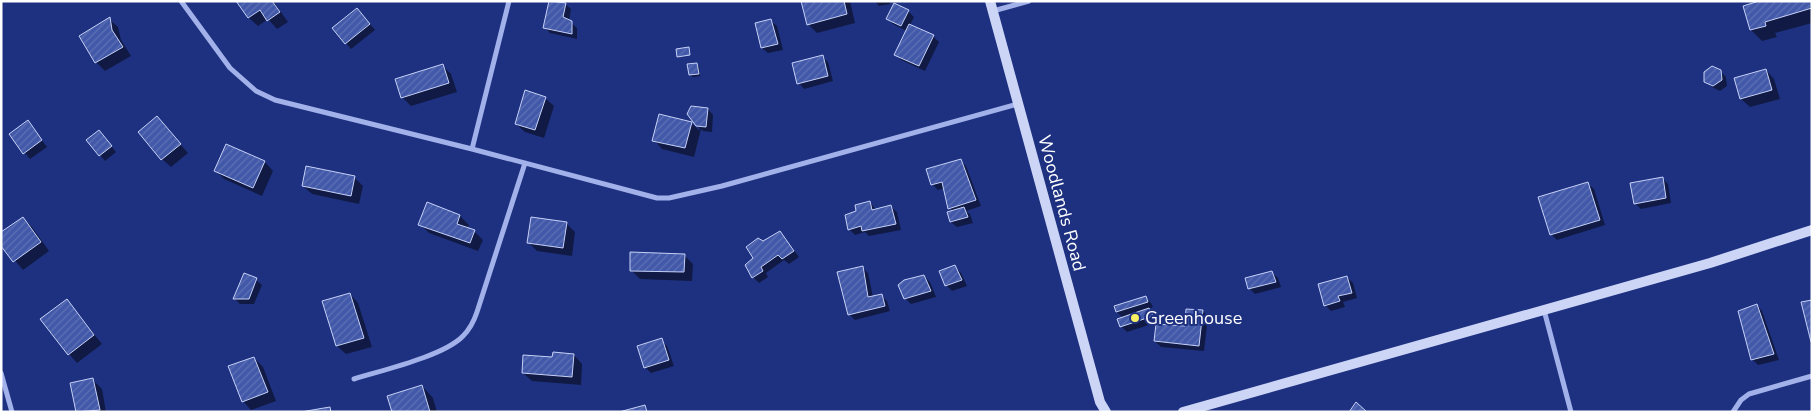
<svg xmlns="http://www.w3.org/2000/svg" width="1813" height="413" font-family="'Nunito Sans',sans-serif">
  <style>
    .shadow { fill: #0007 }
    .building { fill: url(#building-hatch); stroke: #c6d1f7 }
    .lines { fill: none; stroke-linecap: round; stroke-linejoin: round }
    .street { stroke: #a2b1e9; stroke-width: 5 }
    .secondary { stroke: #cdd5f7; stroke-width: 10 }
    .poi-dot { fill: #f8f061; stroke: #1e3180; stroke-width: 2 }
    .labels { text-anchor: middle; stroke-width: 4; stroke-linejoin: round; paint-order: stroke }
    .street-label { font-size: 18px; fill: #fff; stroke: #1e3180 }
    .poi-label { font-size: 18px; fill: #fff; stroke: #1e3180; text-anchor: start }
  </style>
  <defs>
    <pattern id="building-hatch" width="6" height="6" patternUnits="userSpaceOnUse" patternTransform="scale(1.25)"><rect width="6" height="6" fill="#4258a8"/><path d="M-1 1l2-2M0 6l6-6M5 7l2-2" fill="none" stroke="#5e71b5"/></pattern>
  </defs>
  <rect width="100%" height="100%" fill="#1e3180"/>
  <path class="shadow" d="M237,1h36l15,21 -11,7 -9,-10 -10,7 -9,-8z
    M550,1l15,3 6,5 -2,12 8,7v11l-27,-6 -5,-6z
    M802,1h48l5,22 -38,10 -9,-9z
    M875,1h15v3l-11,2z
    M1812,1v22l-37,10 2,4 -15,4 -11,-11 -7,-23z
    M908,11l6,6 -4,8 23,11 6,6 -14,29 -24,-11 -5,-6 11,-23 -14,-7 -6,-6z
    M363,16l12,14 -24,19 -5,-6z
    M109,19l9,8 3,13 10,16 -26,15 -9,-9 -16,-26z
    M771,21l6,5 6,24 -15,3 -6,-5z
    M822,56l6,6 5,19 -29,8 -5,-6z
    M697,64l2,3 1,9 -7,1 -3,-2z
    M442,65l9,9 6,18 -46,14 -9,-9z
    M1766,70l8,9 6,20 -30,8 -9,-8 -6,-20z
    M1720,71l6,6 1,9 -7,5 -8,-4 -6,-6z
    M545,98l9,8 -10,32 -19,-6 -9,-8z
    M708,109l5,6 -1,17 -9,-1 -2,-2 -7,28 -32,-8 -8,-9 37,-17 8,7 1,-1 -11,-15z
    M157,118l31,35 -17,14 -9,-8z
    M28,122l19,25 -17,12 -20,-25z
    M104,137l12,15 -11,9 -5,-6z
    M226,145l39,17 8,9 -11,25 -38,-17 -9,-9z
    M960,160l6,6 15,40 -15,5 4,3 3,9 -16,4 -6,-5 2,-11 -3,-3 -5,-20 -7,2 -6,-6z
    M354,177l9,9 -4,18 -47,-10 -9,-8z
    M1662,178l6,6 3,19 -30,6 -6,-6z
    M1588,184l6,5 11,36 -48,15 -6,-6z
    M870,202l6,8 15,-3 6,5 4,18 -32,6 -4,-4 -10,3 -6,-6 9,-17z
    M427,204l33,12 9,9 -2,4 7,2 9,9 -5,11 -49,-18 -9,-9z
    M23,218l9,9 17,24 -26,19 -22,-26z
    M566,223l9,9 -3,24 -35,-5 -9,-9z
    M780,232l19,25 -10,7 -5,-4 -18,13 2,4 -9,6 -6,-6 2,-19 7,-15z
    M684,255l9,9 -1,17 -52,-2 -9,-9z
    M862,267l6,6 5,24 8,-2 6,6 3,10 -35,9 -6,-6z
    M955,267l6,6 6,13 -15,5 -6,-6z
    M1272,273l6,5 3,9 -26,7 -6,-6z
    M244,274l12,6 6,5 -8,19h-14l-6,-6z
    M924,276l6,6 6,15 -25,7 -6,-6z
    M1347,277l6,6 4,15 -14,4 2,5 -14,4 -6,-6z
    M350,294l8,9 14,44 -26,7 -9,-8z
    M1145,297l6,6 2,4 -5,2 7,6 3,7 -31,10 -6,-6 3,-7 -7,-7 -1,-6z
    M67,301l35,43 -25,19 -8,-9z
    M1757,305l5,6 17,49 -21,5 -6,-6z
    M1203,311l5,6 -4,34 -43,-4 -6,-6 31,-14z
    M661,340l6,6 7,20 -23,7 -6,-6z
    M574,355l8,9 -1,21 -49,-4 -9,-8 30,-14z
    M254,358l9,9 13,34 -25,9 -8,-9z
    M93,380l9,9 4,23h-29z
    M422,386l11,12 4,14h-44z"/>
  <path class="building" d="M236,1h36l8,11 -13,9 -7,-11 -12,8z
    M549,1l17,2 -3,14 9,4v13l-29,-6z
    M801,1h43l3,13 -40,11z
    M1759,1h53v7l-47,14 1,4 -16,4 -7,-24z
    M894,3l15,7 -8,16 -15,-7z
    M357,8l13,16 -25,20 -13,-16z
    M110,17l2,13 11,17 -28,16 -16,-27z
    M771,19l7,25 -17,4 -6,-25z
    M909,24l25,11 -15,31 -25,-11z
    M689,47l1,8 -13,2 -1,-8z
    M823,55l5,21 -31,8 -5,-21z
    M697,63l2,11 -10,1 -2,-11z
    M443,64l6,19 -48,15 -6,-19z
    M1712,66l9,4 1,10 -9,6 -9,-4v-10z
    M1766,69l6,21 -32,9 -6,-21z
    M525,90l21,7 -11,33 -20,-6z
    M691,106l17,2 -2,19 -10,-1 -9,-12z
    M659,114l33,8 -7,26 -33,-7z
    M157,116l24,28 -20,16 -23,-28z
    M28,120l14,20 -19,14 -14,-20z
    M99,130l13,16 -13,10 -13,-16z
    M226,144l39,17 -12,27 -39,-17z
    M961,159l15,41 -28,9 -6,-27 -11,3 -5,-16z
    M306,166l49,10 -4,20 -49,-10z
    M1663,177l3,21 -32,6 -4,-21z
    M1588,182l12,38 -50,15 -12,-38z
    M870,201l2,9 19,-5 5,19 -34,7 -1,-5 -13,4 -3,-15 11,-4 -1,-6z
    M427,202l33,13 -3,9 18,6 -5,13 -52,-18z
    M964,207l4,10 -18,5 -3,-10z
    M23,217l18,25 -28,20 -12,-16v-14z
    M531,217l36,5 -4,26 -36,-5z
    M780,231l14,20 -12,8 -4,-4 -17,12 2,4 -11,7 -7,-13 8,-7 -7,-11 12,-9 5,3z
    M630,252l55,2 -1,18 -54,-1z
    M955,265l7,15 -17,6 -6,-15z
    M863,266l5,31 14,-3 3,12 -37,9 -11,-43z
    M1272,271l4,11 -28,7 -3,-11z
    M244,273l13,5 -8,21h-16z
    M924,275l7,16 -27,8 -6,-14 6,-5z
    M1347,276l5,17 -14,3 2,5 -16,5 -6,-22z
    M350,293l14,45 -28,8 -14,-45z
    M1146,296l2,6 -32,10 -2,-6z
    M67,299l27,36 -26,20 -28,-36z
    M1812,300v42h-1l-10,-40z
    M1757,304l17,50 -23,6 -13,-49z
    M1149,308l4,8 -33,11 -3,-8z
    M1186,309l17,1 -4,36 -45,-5 2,-17 29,2z
    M662,338l7,22 -25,8 -7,-22z
    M553,352l21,2 -2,23 -50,-4 1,-18 29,2z
    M254,357l14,35 -26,10 -14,-36z
    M93,378l7,32 -24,2 -6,-29z
    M422,385l8,27h-38l-5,-16z
    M1356,402l11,10h-18z
    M645,405l2,7h-28z
    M330,407l1,5h-30l17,-3z"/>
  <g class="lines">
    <path class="street" d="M181,1l49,67 26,23 19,9 197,49 185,49h12l53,-12 296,-82
      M993,11l36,-10
      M472,149l37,-148
      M1544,310l27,102
      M1,373l11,39
      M354,379c29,-9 90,-23 109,-43 7,-7 11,-15 14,-24l48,-149
      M1733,412l8,-12 8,-6 63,-18"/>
    <path class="secondary" d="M990,1l110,401 6,10
      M1183,412l527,-149 102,-33"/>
  </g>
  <circle class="poi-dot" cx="1135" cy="318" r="5"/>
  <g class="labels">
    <g class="street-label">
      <text transform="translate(1062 203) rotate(75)" y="6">Woodlands Road</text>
    </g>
    <g class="poi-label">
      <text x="1145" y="324">Greenhouse</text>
    </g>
  </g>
  <rect width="1813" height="413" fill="none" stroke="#ffffff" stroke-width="5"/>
</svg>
